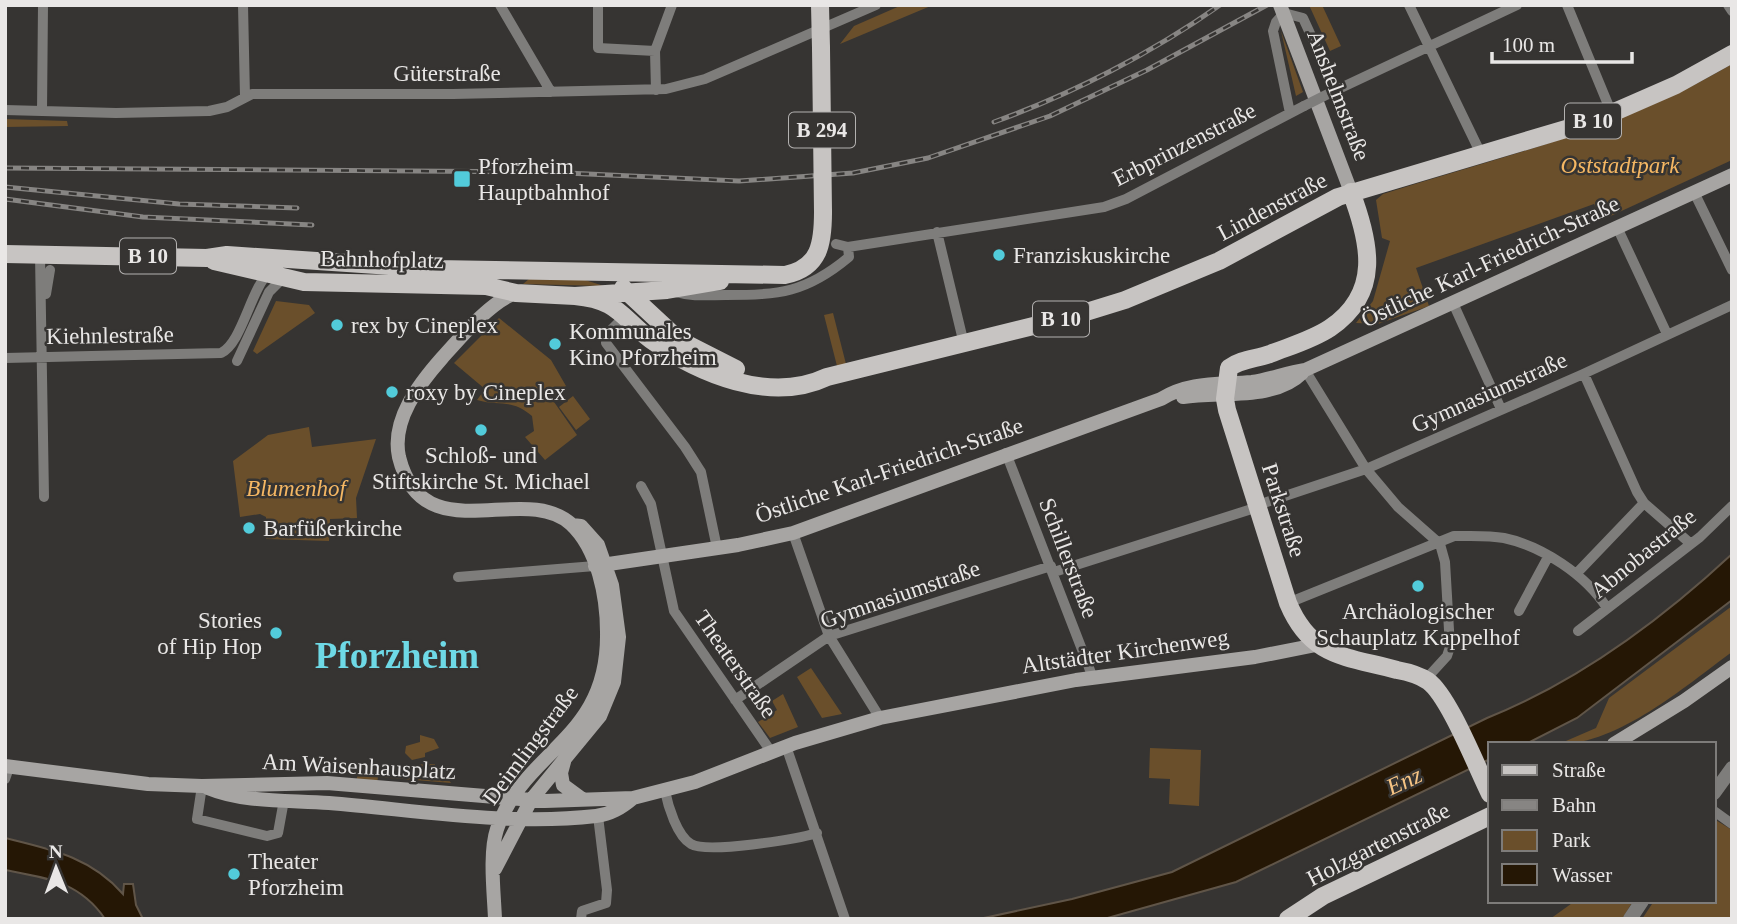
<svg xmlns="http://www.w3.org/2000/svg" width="1737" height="924" font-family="'Times New Roman',serif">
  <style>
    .green { fill: #6a4f2b }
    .water { fill: #251705; stroke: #605548; stroke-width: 2 }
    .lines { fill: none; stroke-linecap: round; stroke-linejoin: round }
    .minor { stroke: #7e7d7b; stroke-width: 10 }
    .tertiary { stroke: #7e7d7b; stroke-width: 14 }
    .secondary { stroke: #a7a5a3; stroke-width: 14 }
    .primary { stroke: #c7c4c2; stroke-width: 18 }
    .rail-casing { stroke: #878583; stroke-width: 5 }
    .rail { stroke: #363432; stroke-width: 2.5; stroke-dasharray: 8; stroke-linecap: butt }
    .minor-bridge { stroke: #7e7d7b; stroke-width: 10 }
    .primary-bridge { stroke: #c7c4c2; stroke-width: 18 }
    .poi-dot { fill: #52cbda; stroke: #363432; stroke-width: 2.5 }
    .labels { text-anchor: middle; stroke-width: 5; stroke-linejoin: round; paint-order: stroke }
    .shield { fill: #363432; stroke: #b3b1b0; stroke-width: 2 }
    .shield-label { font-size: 21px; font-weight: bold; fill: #e9e7e6 }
    .street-label { font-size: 23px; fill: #e9e7e6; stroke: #363432 }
    .park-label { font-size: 23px; font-style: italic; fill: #f5b763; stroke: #363432 }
    .poi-label { font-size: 23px; fill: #e9e7e6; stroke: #363432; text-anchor: start }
    .water-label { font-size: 24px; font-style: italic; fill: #f6c484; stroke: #363432 }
    .town-label { font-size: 37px; font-weight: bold; fill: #6ed9e6; stroke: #363432 }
  </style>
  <rect width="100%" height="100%" fill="#363432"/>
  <path class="green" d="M902,5h31l-93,39 14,-18z
    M1309,5h13l19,41 -11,5z
    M1281,31l22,61 -7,4z
    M1732,64v96l-130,60 -8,-16 -178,64 13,38 -51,18 -22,-1 17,-22 17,-60 -8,-3 -6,-38 7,-6c121,-39 238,-64 349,-130z
    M5,119l62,2 1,5 -63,1z
    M529,279l56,1 19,6 -81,-2z
    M276,301l33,4 6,8 -58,41 -4,-3z
    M833,313l13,51 -9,2 -13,-51z
    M499,318l52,42 15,26 -14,13 25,36 -32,25 -20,-23 9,-6 -2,-15c-21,-18 -31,-9 -55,-16l8,-11 -31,-26z
    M573,396l17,23 -14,11 -17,-23z
    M309,427l3,20 64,-8 -20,59 1,20 -27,1 -1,22 -63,-2v-22l-6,-3 -20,3 -7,-56 35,-26z
    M1732,606v46c-48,35 -113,92 -173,92l37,-16 13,-30z
    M811,668l31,46 -20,4 -25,-41z
    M783,694l15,33 -28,11 -12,-16 19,-12 -5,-9z
    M420,735l14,4 5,9 -14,5v4l-13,3 -7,-7 1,-7 14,-4z
    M1150,748l51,2 -2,56 -30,-2 1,-25 -21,-1z
    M435,764l-2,11 12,-1 6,9 -73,-6 -1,6 -21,-2 2,-7 23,-2 24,-7z
    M1714,819l18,11v89h-90l12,-18h60z
    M1575,901h58l-11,18h-72z"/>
  <path class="water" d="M1732,554v46l-155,118 -51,26h-36v15l-254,123 -132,37h-125l93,-20 100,-27 315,-154c90,-36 174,-98 245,-164z
    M5,838c45,11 86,19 118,56l1,-10h9l3,21 7,14h-38c-25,-37 -58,-41 -100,-49z"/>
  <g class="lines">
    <path class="minor" d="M243,5l2,92
      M500,5l51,87
      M598,5v43l57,3
      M1409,5l72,149
      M1567,5l45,109
      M1728,5l4,6
      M656,90l-1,-39 17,-46
      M1330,93l187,-88
      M5,110l111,3 93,-2 18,-4 25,-13h201l213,-5 39,-10 171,-74
      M42,111l1,-106
      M1290,113l-17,-82 3,-9 8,-9 19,5 33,72
      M1694,192l38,78
      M1617,227l50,107
      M937,232l27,112
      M836,244l12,3 256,-40 22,-8 178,-93
      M40,255l4,242
      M676,292c16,5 33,3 50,3 53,0 80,-2 123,-38l-1,-10
      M46,294l4,-24
      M1453,303l48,106
      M625,316l-18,18 -1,9 79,104 16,25 16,76
      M5,358l216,-5c21,-10 29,-62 48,-81
      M237,361l32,-69 14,-14
      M1305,370l61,99 32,38 42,37 5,18 5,85 -3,9 -21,23
      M1584,374l53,118 7,11 47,41
      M1006,453l87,225
      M641,486l10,18 23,107 98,142
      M1258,505l108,-36 215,-94 151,-70
      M793,533l36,103 51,82
      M1054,572l204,-65
      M1576,574l68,-71
      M458,577l137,-11
      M1288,603l166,-67c17,0 34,-1 50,2 38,8 82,37 103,70
      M1519,611l29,-54
      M1578,631l122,-94 32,-31
      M735,700l94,-64 222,-70
      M786,746l59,173
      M5,779l5,-14
      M202,786l-5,33 70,17 11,-3 6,-33
      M665,791c3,15 12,45 26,53 16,10 106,-5 126,-11
      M1714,811l18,13
      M581,919l1,-8 24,-8 1,-13 -9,-74"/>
    <path class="tertiary" d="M1714,793l18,-25
      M1630,919l12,-18"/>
    <path class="secondary" d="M1280,5l71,187
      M1183,397c37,-6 91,4 119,-24
      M595,566l143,-21 55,-12 368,-134c29,-18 59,-14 91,-17 18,-3 35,-9 53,-12l427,-195
      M1614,744l70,-43 48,-34
      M564,762l-3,11 2,12 19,14
      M5,766l143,18 54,2 125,-3 218,18 88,-3 62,-16 100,-39 85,-25 196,-38 179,-23 61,-12
      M208,788c36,15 82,12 121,15 87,7 179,23 267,13 15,-2 25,-8 37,-18
      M495,869l36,-69 69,-84 14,-34 5,-45 -7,-52 -14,-40 -17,-19 -9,-1
      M495,919c-1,-26 -6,-66 2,-90 28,-81 112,-89 110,-197 0,-35 -9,-83 -36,-108 -48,-43 -148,30 -172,-67 -8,-37 20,-73 43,-99 17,-19 50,-58 74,-65"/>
    <path class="primary" d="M820,5l1,43
      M1351,192c19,50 31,101 -21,136 -18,12 -40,18 -60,26 -14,5 -29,5 -41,14l-4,31 2,11 61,193c23,55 58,53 109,67 11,2 22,5 31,11 21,15 49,87 62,113
      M5,254l202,4 20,-3 209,14 349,6c35,-7 38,-32 38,-63
      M214,261l90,21 182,4 30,7 59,3 92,-6 53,-9
      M623,288l56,52 57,29
      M575,296c43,4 45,20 76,44 48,34 119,64 176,37l243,-60 55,-17 94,-39 119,-64 258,-77 80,-35 56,-31
      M1288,919l35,-23 167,-80"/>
    <g class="rail-casing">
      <path id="rail" d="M994,122c78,-28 158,-69 226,-117
        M5,168l540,4 194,9 114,-8 75,-15 122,-42 97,-46 120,-65
        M5,187l174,17 118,4
        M5,199l138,18 169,8"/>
    </g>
    <use href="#rail" class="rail"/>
    <path class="minor-bridge" d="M1304,106l26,-13"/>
    <path class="primary-bridge" d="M821,48l2,164"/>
  </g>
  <g class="poi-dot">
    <rect x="453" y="170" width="18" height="18" rx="3.5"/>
    <circle cx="999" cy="255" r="7"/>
    <circle cx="337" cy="325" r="7"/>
    <circle cx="555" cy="344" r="7"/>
    <circle cx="392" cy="392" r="7"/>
    <circle cx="481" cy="430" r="7"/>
    <circle cx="249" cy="528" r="7"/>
    <circle cx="1418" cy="586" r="7"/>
    <circle cx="276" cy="633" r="7"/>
    <circle cx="234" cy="874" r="7"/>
  </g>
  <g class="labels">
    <g class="shield">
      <rect x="1565" y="103.5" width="56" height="35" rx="5"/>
      <rect x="789" y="112.5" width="66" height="35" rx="5"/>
      <rect x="120" y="238.5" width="56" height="35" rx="5"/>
      <rect x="1033" y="301.5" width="56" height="35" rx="5"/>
    </g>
    <g class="shield-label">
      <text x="1593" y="128">B 10</text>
      <text x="822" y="137">B 294</text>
      <text x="148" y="263">B 10</text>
      <text x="1061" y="326">B 10</text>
    </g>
    <g class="street-label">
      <text x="447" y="81">Güterstraße</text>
      <text transform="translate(1339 95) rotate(69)" y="8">Anshelmstraße</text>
      <text transform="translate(1184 144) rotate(-27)" y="8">Erbprinzenstraße</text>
      <text transform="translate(1272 206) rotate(-28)" y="8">Lindenstraße</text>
      <text transform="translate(382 259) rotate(1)" y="8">Bahnhofplatz</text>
      <text transform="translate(1490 261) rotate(-25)" y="8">Östliche Karl-Friedrich-Straße</text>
      <text transform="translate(110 335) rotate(-1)" y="8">Kiehnlestraße</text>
      <text transform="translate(1489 392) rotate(-24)" y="8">Gymnasiumstraße</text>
      <text transform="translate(889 470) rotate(-19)" y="8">Östliche Karl-Friedrich-Straße</text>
      <text transform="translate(1284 510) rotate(72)" y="8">Parkstraße</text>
      <text transform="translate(1643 553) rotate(-39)" y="8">Abnobastraße</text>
      <text transform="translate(1069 558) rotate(69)" y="8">Schillerstraße</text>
      <text transform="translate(900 594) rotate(-19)" y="8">Gymnasiumstraße</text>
      <text transform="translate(1125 651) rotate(-8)" y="8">Altstädter Kirchenweg</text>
      <text transform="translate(736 664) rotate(55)" y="8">Theaterstraße</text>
      <text transform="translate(530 745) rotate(-53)" y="8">Deimlingstraße</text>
      <text transform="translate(359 766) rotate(3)" y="8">Am Waisenhausplatz</text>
      <text transform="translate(1378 844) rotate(-27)" y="8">Holzgartenstraße</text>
    </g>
    <g class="park-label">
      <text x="1620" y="173">Oststadtpark</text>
      <text x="296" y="496">Blumenhof</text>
    </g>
    <g class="poi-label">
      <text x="478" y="174">Pforzheim<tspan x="478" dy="26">Hauptbahnhof</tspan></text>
      <text x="1013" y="263">Franziskuskirche</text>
      <text x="351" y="333">rex by Cineplex</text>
      <text x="569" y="339">Kommunales<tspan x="569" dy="26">Kino Pforzheim</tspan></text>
      <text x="406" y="400">roxy by Cineplex</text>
      <text x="481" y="463" text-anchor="middle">Schloß- und<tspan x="481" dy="26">Stiftskirche St. Michael</tspan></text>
      <text x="263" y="536">Barfüßerkirche</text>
      <text x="1418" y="619" text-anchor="middle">Archäologischer<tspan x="1418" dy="26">Schauplatz Kappelhof</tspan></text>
      <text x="262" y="628" text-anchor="end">Stories<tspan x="262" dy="26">of Hip Hop</tspan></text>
      <text x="248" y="869">Theater<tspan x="248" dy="26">Pforzheim</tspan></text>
    </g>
    <g class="water-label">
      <text transform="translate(1404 781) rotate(-25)" y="8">Enz</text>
    </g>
    <g class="town-label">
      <text x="397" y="668">Pforzheim</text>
    </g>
  </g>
  <rect width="1737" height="924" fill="none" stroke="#e9e7e6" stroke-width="14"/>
  <rect x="1488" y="742" width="228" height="161" fill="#363432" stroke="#7e7c7a" stroke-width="2"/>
  <rect x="1502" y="765" width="35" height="10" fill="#c7c4c2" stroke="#7e7c7a" stroke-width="2"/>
  <text x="1552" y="777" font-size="21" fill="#e9e7e6">Straße</text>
  <rect x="1502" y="800" width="35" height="10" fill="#878583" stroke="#7e7c7a" stroke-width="2"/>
  <text x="1552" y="812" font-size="21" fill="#e9e7e6">Bahn</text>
  <rect x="1502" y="830" width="35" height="21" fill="#6a4f2b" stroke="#7e7c7a" stroke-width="2"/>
  <text x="1552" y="847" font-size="21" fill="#e9e7e6">Park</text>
  <rect x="1502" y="864" width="35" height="21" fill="#251705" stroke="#7e7c7a" stroke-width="2"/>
  <text x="1552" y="882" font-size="21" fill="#e9e7e6">Wasser</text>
  <g transform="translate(56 868) rotate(359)" stroke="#363432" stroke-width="5" paint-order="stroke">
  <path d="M0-5L12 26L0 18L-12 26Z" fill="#e9e7e6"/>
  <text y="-10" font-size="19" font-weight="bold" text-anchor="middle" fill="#e9e7e6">N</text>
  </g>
  <path d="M1492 52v10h140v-10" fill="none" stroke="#e9e7e6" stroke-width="3.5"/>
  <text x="1502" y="52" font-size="21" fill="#e9e7e6" stroke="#363432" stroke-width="5" paint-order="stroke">100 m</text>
</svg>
